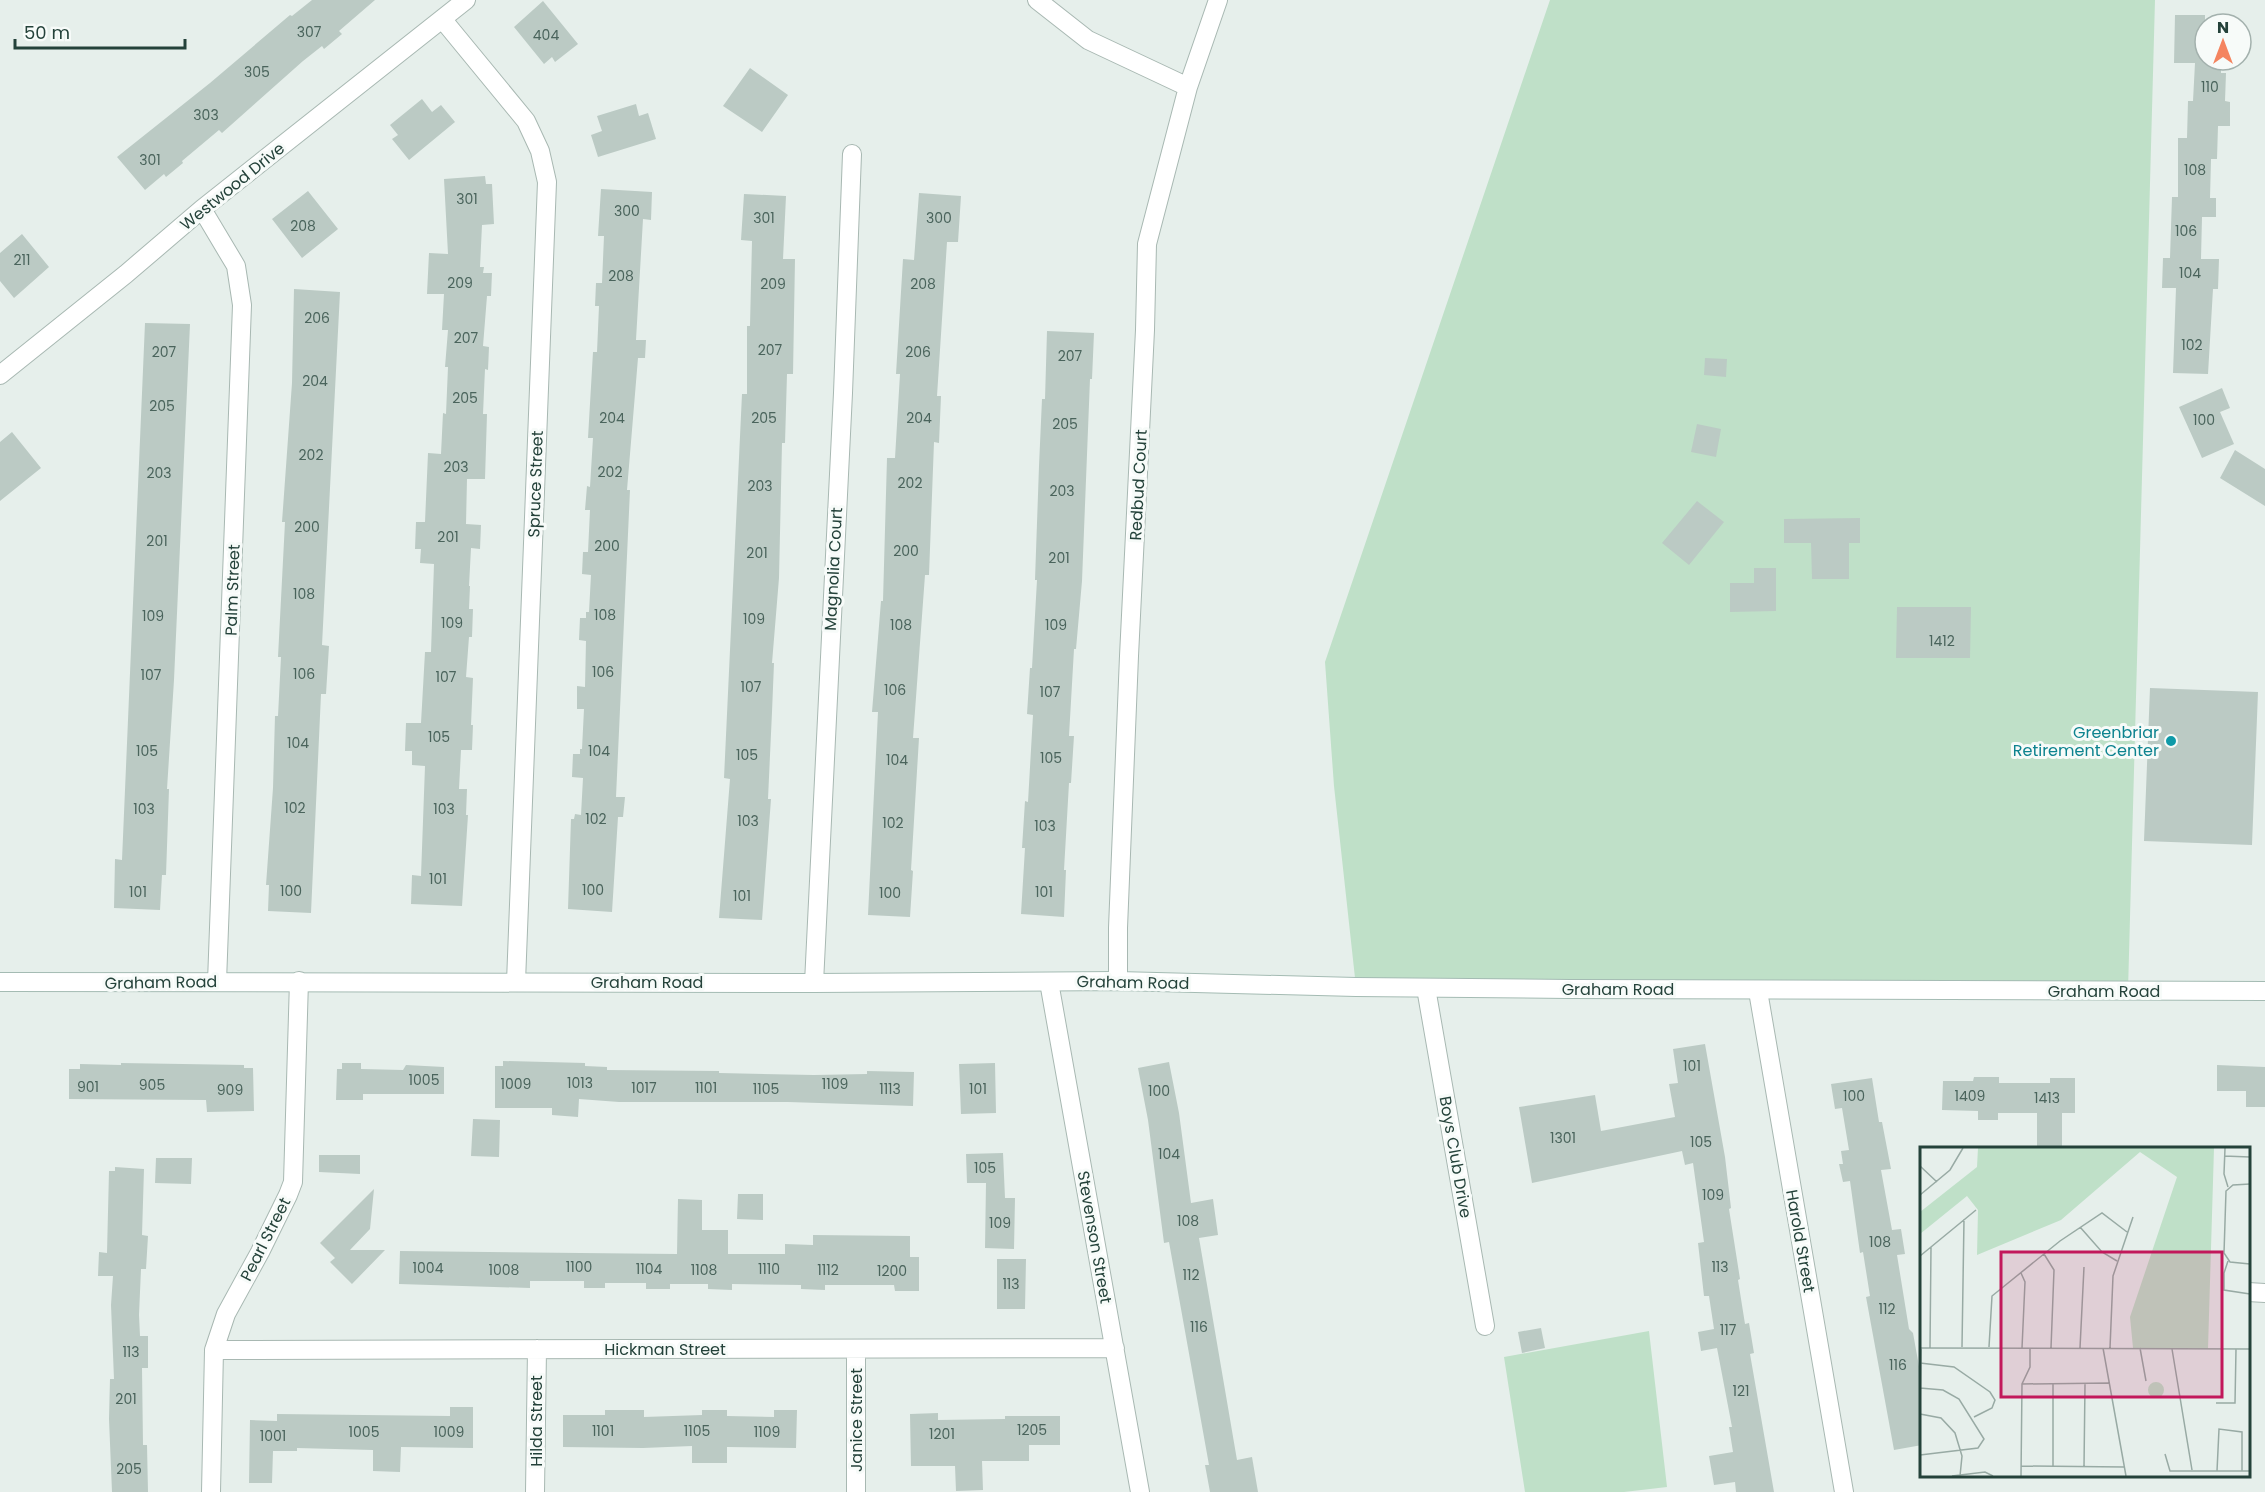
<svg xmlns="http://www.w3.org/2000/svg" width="2265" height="1492" font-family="Poppins,sans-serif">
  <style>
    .green { fill: #bfe0c8 }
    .building { fill: #bbcac4 }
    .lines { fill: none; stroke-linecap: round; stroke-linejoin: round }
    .street-casing { stroke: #a8b8b2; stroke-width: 20 }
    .secondary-casing { stroke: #a4bbb3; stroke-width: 20 }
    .street { stroke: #fff; stroke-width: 18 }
    .secondary { stroke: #fff; stroke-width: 18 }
    .culture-dot { fill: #0f9aa8; stroke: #f7fbf9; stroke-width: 2 }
    .labels { text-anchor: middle; stroke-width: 6; stroke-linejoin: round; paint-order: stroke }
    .number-label { font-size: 14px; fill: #4a645c }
    .street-label { font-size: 16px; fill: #24423a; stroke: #f7fbf9 }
    .culture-label { font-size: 16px; fill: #0d838f; stroke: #f7fbf9; text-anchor: end }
    .inset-road { fill: none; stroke: #98aaa4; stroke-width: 1.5 }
    .view { fill: #c2185b; fill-opacity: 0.15; stroke: #c2185b; stroke-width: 3 }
    .inset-edge { fill: none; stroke: #24423a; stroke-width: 3 }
  </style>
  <rect width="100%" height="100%" fill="#e6efeb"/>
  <path class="green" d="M1550,0h605l-27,991 -772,-4 -22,-201 -9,-124z
    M1649,1331l18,156 -43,5h-99l-21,-135z"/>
  <path class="building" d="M312,0h63l-36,31 3,3 -18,15 -2,-3 -19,15 -81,72 -3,-3 -37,31 1,2 -17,14 -2,-3 -19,16 -28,-33 93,-74 80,-68 2,1z
    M543,1l35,43 -23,18 -3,-5 -8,7 -30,-37z
    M2175,15h30v45h16v13h5l-1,28 5,1v24h-12l-1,33h-6l-1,39h6v19h-14l-1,42h18l-1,30h-5l-5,85 -35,-1 3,-85h-14l1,-30h7l2,-61h6v-59h9l1,-37h5l2,-38h-21z
    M750,68l38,27 -26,37 -39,-26z
    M422,99l10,13 9,-7 14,17 -46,38 -17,-21 6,-4 -8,-10z
    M636,104l3,12 9,-3 8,26 -58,18 -7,-22 11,-4 -5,-15z
    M485,176l1,8h6l2,40 -12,1 -2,42h4l-1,6h9l-1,23h-4l-4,50 6,1 -1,23 -3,-1 -2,45h4l-2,65h-18l-1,45 15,1 -1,24 -9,-1 -2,38h1l-1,23h4l-1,28h-3l-3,40 7,1 -2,47h2l-1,25h-11l-2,39h8l-1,26h2l-6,91 -51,-2 1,-29 9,1 4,-110 -13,-1v-14h-7l1,-28h15l4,-71h6l3,-88 -14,-1 1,-14h-6l1,-27h9l3,-69 13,1 2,-41 3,1 2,-47h-3l3,-37h-6l2,-36h-17l2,-41 19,1 -4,-75z
    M601,189l51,3 -1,28 -8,-1 -7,121h10l-1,18h-7l-11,132h3l-14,307h9l-2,20h-5l-6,95 -44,-3 3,-90h3l1,-5 6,1 2,-37 -11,-1 1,-23h7v-5h2l2,-40h-7v-23l8,1 1,-46 -7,-1 1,-22h6v-6h3l2,-37 -9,-1 1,-22h5l2,-42h-5l2,-24 3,1 3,-49h-5l5,-86h4l2,-46h-4l1,-23h6l2,-47h-6z
    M308,191l30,38 -36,29 -30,-39z
    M919,193l42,3 -3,46h-11l-10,154h4l-2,47 -5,-1 -5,133h-4l-12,163h6l-8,132 2,1 -3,46 -42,-2 10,-203h-6l9,-111h2l4,-143h8l5,-84h-4l7,-115 11,1z
    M744,194l42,2 -3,63h12l-2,115h-6l-2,69h-3l-3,135 -7,85h2l-2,49 -4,87h3l-9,121 -43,-2 11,-139 -6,-1 18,-384h5v-68h3l2,-85 -11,-1z
    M22,234l27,33 -35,31 -14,-17v-28z
    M294,289l46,3 -18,353 7,1 -3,48h-5l-10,219 -43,-2 1,-26h-3l7,-97 2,-72h3l3,-59h-3l7,-135h-3l10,-139z
    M145,323l45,1 -16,356 -7,109h2l-3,86h-4l-2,35 -46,-2 1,-49 7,1z
    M1047,331l47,2 -2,46h-2l-8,202 -6,68h-2l-5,87h5l-3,47h-2l-5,87h2l-2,47 -43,-3 4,-66h-3l3,-47 3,1 5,-87 -6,-1 3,-46h2l5,-88h-2l4,-114 3,-67h3z
    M1705,358l22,1 -1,18 -22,-2z
    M2222,388l8,20 -10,4 14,32 -32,14 -23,-51z
    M1697,424l24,5 -5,28 -25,-5z
    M12,432l29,36 -41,33v-59z
    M2235,450l30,19v37l-45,-28z
    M1697,501l27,21 -35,43 -27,-22z
    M1860,518v25h-11v36h-37l-1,-36h-27v-24z
    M1754,568h22v43l-46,1v-29h24z
    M1897,607h74l-1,51h-74z
    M2150,688l108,4 -6,153 -108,-4z
    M1705,1044l20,113 6,51 -2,1 11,70 -2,1 7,44 4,-1 5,30 -4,1 24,138h-38l-1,-10 -21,3 -5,-29 24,-4 -4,-25h3l-15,-79 -16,3 -3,-19 16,-3 -5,-33h-5l-6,-53 6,-1 -11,-79 -8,2 -3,-14 -150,32 -13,-76 76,-12 6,36 74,-14 -6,-33 9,-1 -5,-34z
    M503,1061l82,2v3l22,1v3l112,1v2l95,2 53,-1v-3l47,1 -1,34 -125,-4h-169l-40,-3 -1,18 -26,-2v-7h-57v-42h8z
    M1169,1062l10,51 12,90 22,-4 5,36 -19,3 38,222 15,-3 6,35h-48l-5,-27h4l-40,-223 -5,1 -16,-123 -10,-52z
    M121,1063l123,2v3h9l1,43 -47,1 -1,-12 -137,-1v-30h11v-5l41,1z
    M342,1063h19v6l42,1 3,-5 38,2v27h-81v6h-27l1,-31h5z
    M995,1063l1,50 -35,1 -2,-50z
    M2217,1065l48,2v40h-19v-16h-29z
    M1974,1077h25v6h51v-5h25v35h-13v36h-25v-36h-39v7h-20v-9l-36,-1 1,-29h30z
    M1872,1078l7,44h3l9,47 -10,1 11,60 9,-1 4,25 -8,1 12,74 4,4 9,50v62l-28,5 -28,-153 4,-1 -7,-44 -3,1 -10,-72 -7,1 -4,-18h4l-2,-13 8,-1 -7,-42 -7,1 -4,-25z
    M473,1119l27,1 -1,37 -28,-1z
    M1003,1153l2,45h10l-1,51 -29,-1 1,-65h-19l-1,-29z
    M319,1155h41v19l-41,-2z
    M156,1158h36l-1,26 -36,-1z
    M115,1167l29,2 -2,66 6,1 -2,33h-5l-2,46 1,21h8v32h-6l1,77h4l1,47h-36l-3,-73 1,-40h4l-3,-74 2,-29h-15l1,-24 8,1 2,-82h6z
    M374,1189l-4,40 -20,21h35l-33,34 -22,-22 5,-4 -15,-15z
    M738,1194h25v26l-26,-1z
    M678,1199l24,1v30h26v24h57v-10l28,1v-10l97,1v21h9v34h-24l-1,-6h-69v5l-24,-1v-4l-69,-1v6l-24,-1v-5h-38v5h-24v-6h-41v5h-21v-7h-54v7l-131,-4 1,-33 277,3z
    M997,1259h29l-1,50h-28z
    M1541,1328l4,20 -23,5 -4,-21z
    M450,1407h23v41l-72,-1 -1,25 -27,-1v-21l-76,-2v3h-24l-1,32h-23l1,-63 27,1v-7l173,2z
    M605,1410h39v7l58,-2v-5h25v6l47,1v-7h23l-1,38 -69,-1v16h-35v-17l-49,2 -80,-1v-32h42z
    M938,1413v7l67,-1v-3h55v29h-31v16h-47l1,29 -27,1 -1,-25h-44l-1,-52z"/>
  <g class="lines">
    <g class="street-casing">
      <path id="street" d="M1037,0l51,40 100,47
        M443,20l83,101 14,30 7,31 -31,800
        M202,209l34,57 6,39 -25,677
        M0,375l126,-101 76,-65 264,-209
        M1118,981v-53l11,-272 16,-326 2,-86 41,-157 30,-87
        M1049,982l91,510
        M814,983l29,-590 9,-239
        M1426,988l59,338
        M1758,991l86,501
        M2248,1292l17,1
        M214,1350l901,-2
        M211,1492l3,-142 12,-36 34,-62 28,-57 5,-13 6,-201
        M535,1492l2,-143
        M856,1492v-143"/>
    </g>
    <g class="secondary-casing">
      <path id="secondary" d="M0,982l814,1 304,-2 238,6 214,2 695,2"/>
    </g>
    <use href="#street" class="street"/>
    <use href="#secondary" class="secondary"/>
  </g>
  <circle class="culture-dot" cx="2171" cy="741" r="6"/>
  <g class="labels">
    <g class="number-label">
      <text x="309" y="37">307</text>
      <text x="546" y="40">404</text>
      <text x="257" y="77">305</text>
      <text x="2210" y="92">110</text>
      <text x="206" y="120">303</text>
      <text x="150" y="165">301</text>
      <text x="2195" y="175">108</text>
      <text x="467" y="204">301</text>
      <text x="627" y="216">300</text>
      <text x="764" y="223">301</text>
      <text x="939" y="223">300</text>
      <text x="303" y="231">208</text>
      <text x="2186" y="236">106</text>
      <text x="22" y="265">211</text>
      <text x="2190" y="278">104</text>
      <text x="621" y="281">208</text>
      <text x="460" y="288">209</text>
      <text x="773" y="289">209</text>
      <text x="923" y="289">208</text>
      <text x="317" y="323">206</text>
      <text x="466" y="343">207</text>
      <text x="2192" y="350">102</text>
      <text x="770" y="355">207</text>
      <text x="164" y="357">207</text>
      <text x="918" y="357">206</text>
      <text x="1070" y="361">207</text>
      <text x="315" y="386">204</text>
      <text x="465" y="403">205</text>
      <text x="162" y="411">205</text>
      <text x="612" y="423">204</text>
      <text x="764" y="423">205</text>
      <text x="919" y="423">204</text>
      <text x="2204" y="425">100</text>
      <text x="1065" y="429">205</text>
      <text x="311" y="460">202</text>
      <text x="456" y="472">203</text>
      <text x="610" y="477">202</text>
      <text x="159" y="478">203</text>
      <text x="910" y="488">202</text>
      <text x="760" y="491">203</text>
      <text x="1062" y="496">203</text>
      <text x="307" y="532">200</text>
      <text x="448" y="542">201</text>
      <text x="157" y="546">201</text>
      <text x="607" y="551">200</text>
      <text x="906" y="556">200</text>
      <text x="757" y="558">201</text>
      <text x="1059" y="563">201</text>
      <text x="304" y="599">108</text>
      <text x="605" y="620">108</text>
      <text x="153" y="621">109</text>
      <text x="754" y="624">109</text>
      <text x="452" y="628">109</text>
      <text x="901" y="630">108</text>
      <text x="1056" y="630">109</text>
      <text x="1942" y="646">1412</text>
      <text x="603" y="677">106</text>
      <text x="304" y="679">106</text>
      <text x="151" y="680">107</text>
      <text x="446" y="682">107</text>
      <text x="751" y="692">107</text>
      <text x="895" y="695">106</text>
      <text x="1050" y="697">107</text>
      <text x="439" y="742">105</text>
      <text x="298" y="748">104</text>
      <text x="147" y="756">105</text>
      <text x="599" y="756">104</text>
      <text x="747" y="760">105</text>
      <text x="1051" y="763">105</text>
      <text x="897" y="765">104</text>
      <text x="295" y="813">102</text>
      <text x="144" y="814">103</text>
      <text x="444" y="814">103</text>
      <text x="596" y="824">102</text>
      <text x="748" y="826">103</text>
      <text x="893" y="828">102</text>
      <text x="1045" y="831">103</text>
      <text x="438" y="884">101</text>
      <text x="593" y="895">100</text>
      <text x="291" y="896">100</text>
      <text x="138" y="897">101</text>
      <text x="1044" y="897">101</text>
      <text x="890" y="898">100</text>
      <text x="742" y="901">101</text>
      <text x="1692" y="1071">101</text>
      <text x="424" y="1085">1005</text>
      <text x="580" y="1088">1013</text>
      <text x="516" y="1089">1009</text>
      <text x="835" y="1089">1109</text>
      <text x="152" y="1090">905</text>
      <text x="88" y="1092">901</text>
      <text x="644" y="1093">1017</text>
      <text x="706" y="1093">1101</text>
      <text x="766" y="1094">1105</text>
      <text x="890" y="1094">1113</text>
      <text x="978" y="1094">101</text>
      <text x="230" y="1095">909</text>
      <text x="1159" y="1096">100</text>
      <text x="1854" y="1101">100</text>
      <text x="1970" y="1101">1409</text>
      <text x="2047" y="1103">1413</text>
      <text x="1563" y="1143">1301</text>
      <text x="1701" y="1147">105</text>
      <text x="1169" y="1159">104</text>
      <text x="985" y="1173">105</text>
      <text x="1713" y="1200">109</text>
      <text x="1188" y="1226">108</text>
      <text x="1000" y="1228">109</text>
      <text x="1880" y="1247">108</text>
      <text x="579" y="1272">1100</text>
      <text x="1720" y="1272">113</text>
      <text x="428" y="1273">1004</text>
      <text x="649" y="1274">1104</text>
      <text x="769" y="1274">1110</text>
      <text x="504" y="1275">1008</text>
      <text x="704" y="1275">1108</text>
      <text x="828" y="1275">1112</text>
      <text x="892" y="1276">1200</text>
      <text x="1191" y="1280">112</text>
      <text x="1011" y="1289">113</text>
      <text x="1887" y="1314">112</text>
      <text x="1199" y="1332">116</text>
      <text x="1728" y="1335">117</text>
      <text x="131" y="1357">113</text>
      <text x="1898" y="1370">116</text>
      <text x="1741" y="1396">121</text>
      <text x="126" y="1404">201</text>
      <text x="1032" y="1435">1205</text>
      <text x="603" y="1436">1101</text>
      <text x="697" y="1436">1105</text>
      <text x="364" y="1437">1005</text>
      <text x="449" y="1437">1009</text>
      <text x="767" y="1437">1109</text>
      <text x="942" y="1439">1201</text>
      <text x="273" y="1441">1001</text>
      <text x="129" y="1474">205</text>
    </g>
    <g class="street-label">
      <text transform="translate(232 186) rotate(-39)" y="6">Westwood Drive</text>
      <text transform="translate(535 484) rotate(-88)" y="6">Spruce Street</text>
      <text transform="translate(1138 485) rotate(-87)" y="6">Redbud Court</text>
      <text transform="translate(833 569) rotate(-87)" y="6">Magnolia Court</text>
      <text transform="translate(232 590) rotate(-88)" y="6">Palm Street</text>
      <text transform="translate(161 982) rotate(-1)" y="6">Graham Road</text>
      <text x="647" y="988">Graham Road</text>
      <text transform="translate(1133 982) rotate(1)" y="6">Graham Road</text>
      <text x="1618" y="995">Graham Road</text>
      <text x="2104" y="997">Graham Road</text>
      <text transform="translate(1456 1157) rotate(80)" y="6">Boys Club Drive</text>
      <text transform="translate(1095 1237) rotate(80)" y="6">Stevenson Street</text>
      <text transform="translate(265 1239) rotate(-63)" y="6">Pearl Street</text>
      <text transform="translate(1801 1241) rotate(80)" y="6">Harold Street</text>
      <text x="665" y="1355">Hickman Street</text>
      <text transform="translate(856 1420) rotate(-90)" y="6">Janice Street</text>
      <text transform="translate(536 1421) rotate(-90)" y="6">Hilda Street</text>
    </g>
    <g class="culture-label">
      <text x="2159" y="738">Greenbriar<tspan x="2159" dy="18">Retirement Center</tspan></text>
    </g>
  </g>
  <g transform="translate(1920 1147)">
    <rect width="330" height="330" fill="#e6efeb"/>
    <path d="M58,1h236l-6,201 -75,-1 -3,-31 47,-140 -37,-25 -79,68 -84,35 1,-45 -11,-14 -47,38v-22l57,-45zM228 243a8 8 0 1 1 16 0a8 8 0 1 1-16 0Z" fill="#bfe0c8"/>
    <path class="inset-road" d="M305,1l-1,26 4,13M304,9l26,1M0,19l17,16M330,37l-17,1 -7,6 -2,62 6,9 20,2M0,48l30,-25 13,-22M160,80l22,25 15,9M124,107l10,16 -3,78M0,109l56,-46M308,114l-4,12v17l26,4M101,126l4,9 -3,66M42,200l2,-128M69,200l3,-51 68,-55 42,-28 25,19M0,201l330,1M10,201l1,-101M160,201l4,-81M183,201l23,128M190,201l3,-72 20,-59M220,201l6,33M252,202l20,121M0,216l34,4 36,25 5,8 -3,8 -18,9M102,237l88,-1M296,256h19l1,-54M0,267l21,4 14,15 7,23 -2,20M0,267l1,-66M245,307l5,17h80M0,308l58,-7 6,-9 -25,-40 -16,-9 -23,-2M101,319l103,1M133,320v-83M164,320l1,-83M297,324l2,-42 23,3v39M32,329l33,-4 8,4M101,329l1,-92 8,-17v-19"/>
    <path class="view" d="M81,105h221v145h-221z"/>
    <rect width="330" height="330" class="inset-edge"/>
  </g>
  <g transform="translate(2223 42)"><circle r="28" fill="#f7fbf9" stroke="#a3b1ad" stroke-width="1.5"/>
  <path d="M0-4.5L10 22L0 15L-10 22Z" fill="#f4845f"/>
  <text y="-9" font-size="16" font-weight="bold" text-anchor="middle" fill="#24423a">N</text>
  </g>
  <path d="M15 39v9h170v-9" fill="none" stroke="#24423a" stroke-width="3"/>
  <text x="24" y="39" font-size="18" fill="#24423a" stroke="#f7fbf9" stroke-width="4.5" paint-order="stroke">50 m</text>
</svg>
